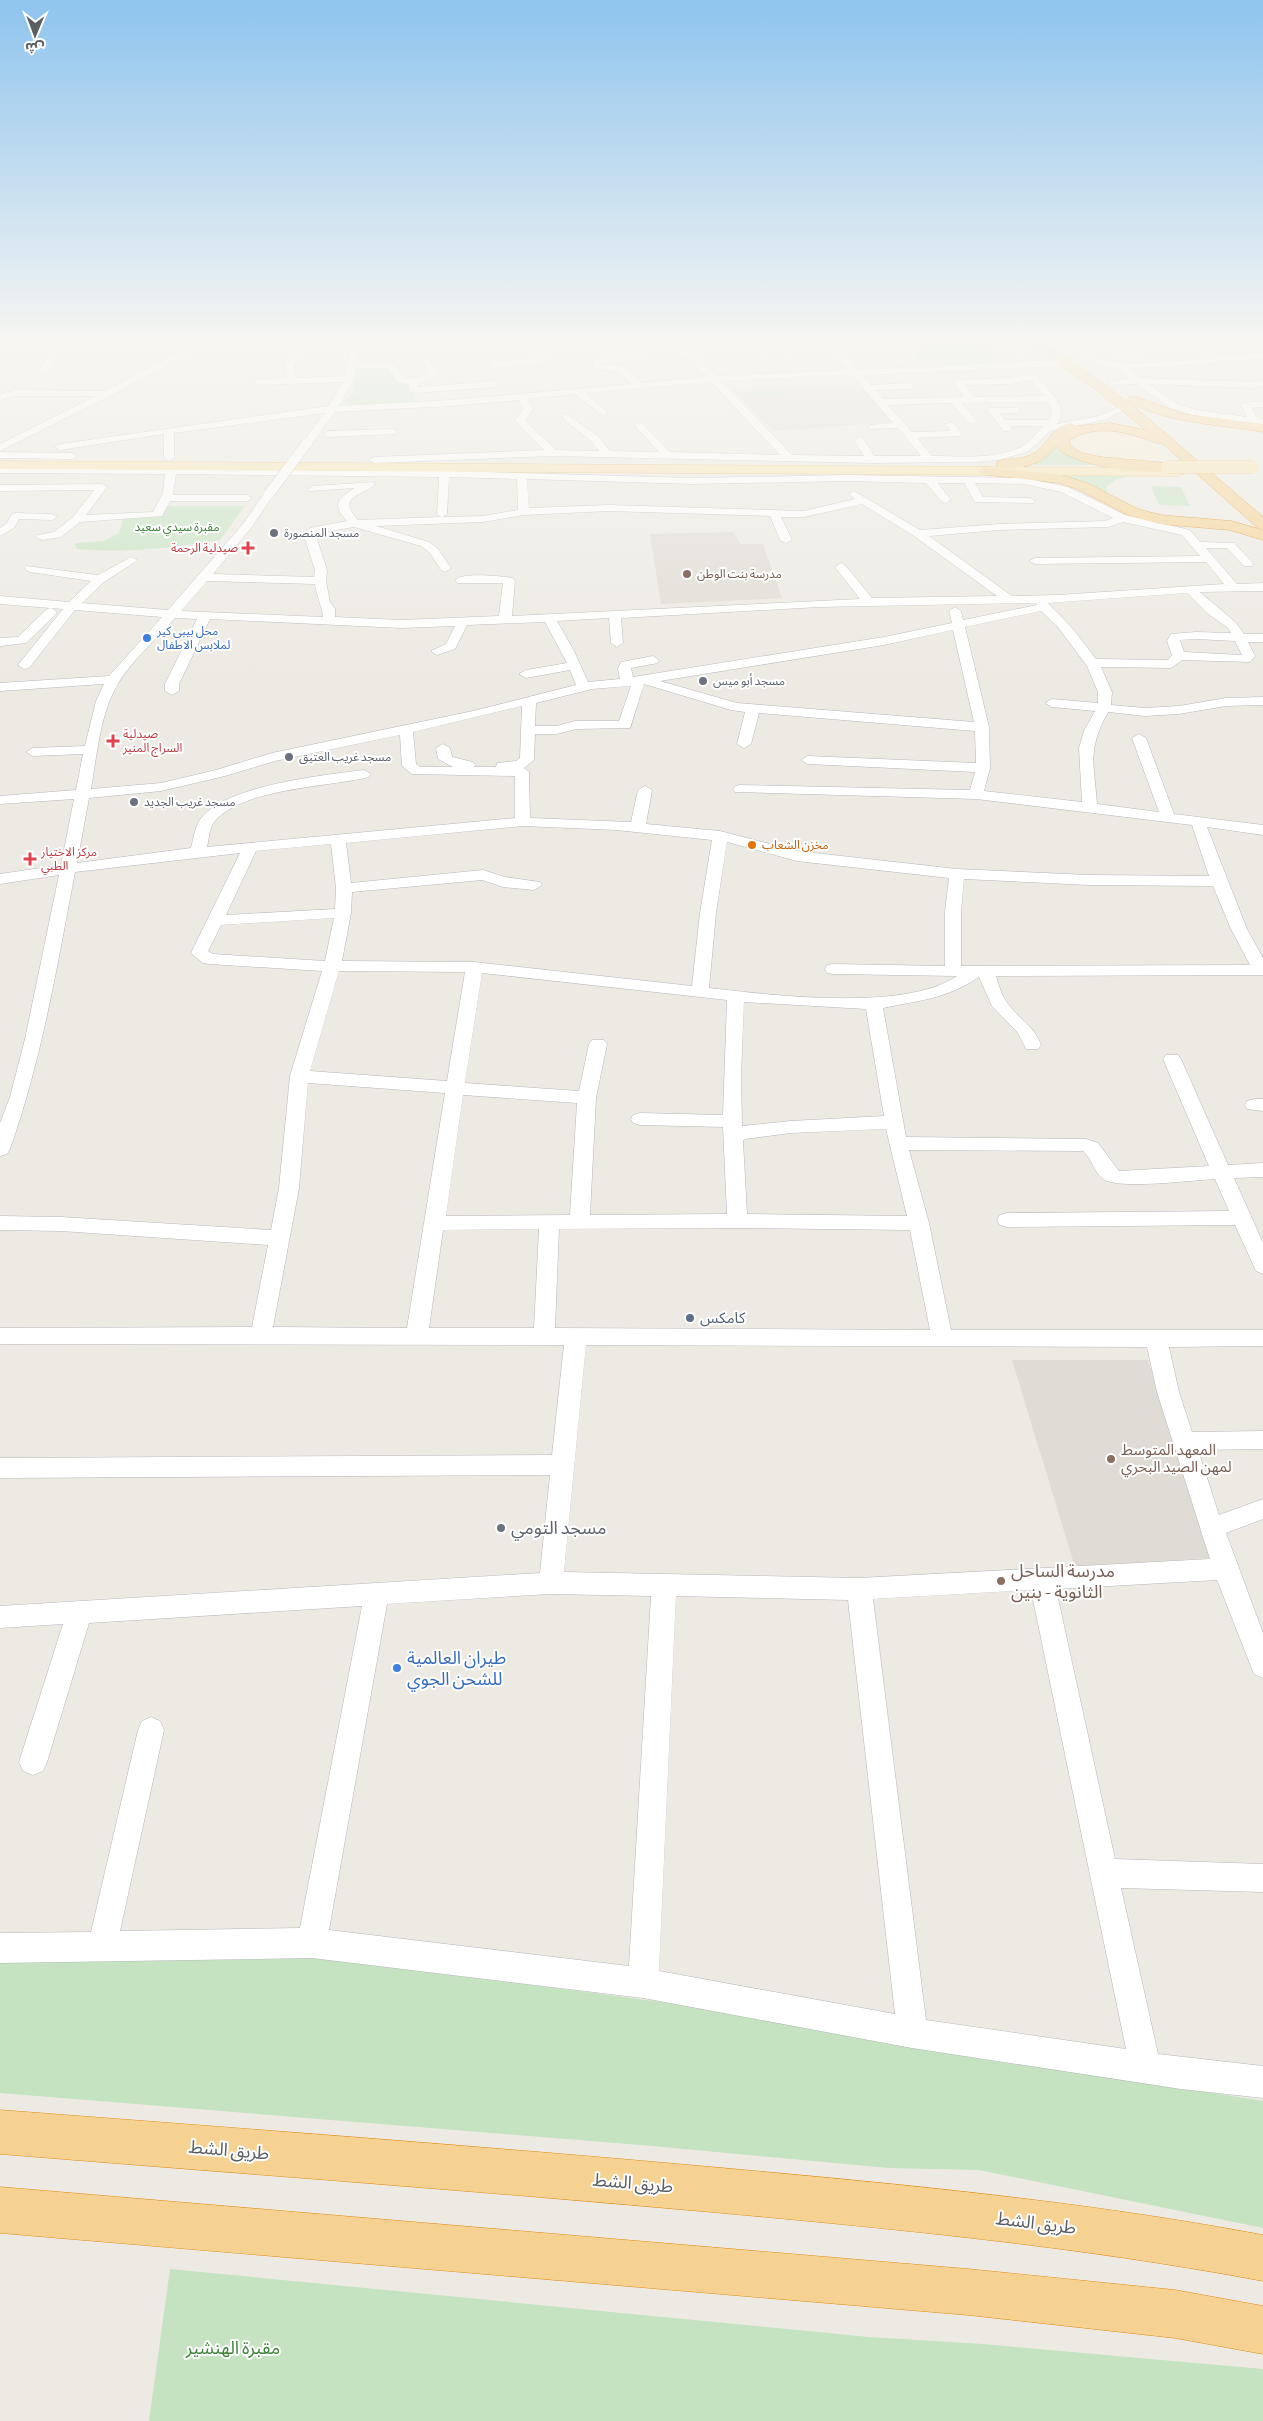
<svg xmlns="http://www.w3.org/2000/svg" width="1263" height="2421" font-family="'Sofia Sans Condensed','Noto Sans Arabic',sans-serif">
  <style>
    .education { fill: #e0dbd4 }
    .green { fill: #c5e3c1 }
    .sand { fill: #f7ebd4 }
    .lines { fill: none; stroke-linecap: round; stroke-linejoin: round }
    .minor-casing { stroke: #b4b6b9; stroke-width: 1 }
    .major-casing { stroke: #e6b462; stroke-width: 1 }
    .highway-casing { stroke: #df8911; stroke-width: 1 }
    .minor { fill: #fff; fill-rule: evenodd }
    .major { fill: #f9e4ac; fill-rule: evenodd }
    .highway { fill: #f5d292; fill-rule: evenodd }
    .minor-bridge-casing { stroke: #b4b6b9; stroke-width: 11; stroke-linecap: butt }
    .major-bridge-casing { stroke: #e6b462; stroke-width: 13; stroke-linecap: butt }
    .minor-bridge { stroke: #fff; stroke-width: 10 }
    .major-bridge { stroke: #f9e4ac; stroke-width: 12 }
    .worship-dot { fill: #6b7280; stroke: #fff; stroke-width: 2 }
    .health-dot { fill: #e0444e; stroke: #fff; stroke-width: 2 }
    .education-dot { fill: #8d6e63; stroke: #fff; stroke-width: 2 }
    .shop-dot { fill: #3f7fe0; stroke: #fff; stroke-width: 2 }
    .food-dot { fill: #e8710a; stroke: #fff; stroke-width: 2 }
    .service-dot { fill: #5c6f8a; stroke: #fff; stroke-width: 2 }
    .labels { text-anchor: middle; stroke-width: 4; stroke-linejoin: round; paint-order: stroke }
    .far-park-label { font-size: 12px; fill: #3f823b; stroke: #fff }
    .far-worship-label { font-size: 12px; fill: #5b616d; stroke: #fff; text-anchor: start }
    .far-health-label { font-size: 12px; fill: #be3a42; stroke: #fff; text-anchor: start }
    .far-education-label { font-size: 12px; fill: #785e54; stroke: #fff; text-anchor: start }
    .far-shop-label { font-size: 12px; fill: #366cbe; stroke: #fff; text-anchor: start }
    .far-food-label { font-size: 12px; fill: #c56008; stroke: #fff; text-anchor: start }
    .service-label { font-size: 15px; fill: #4e5e75; stroke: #fff; text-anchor: start }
    .education-label { font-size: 15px; fill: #785e54; stroke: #fff; text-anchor: start }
    .near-worship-label { font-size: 18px; fill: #5b616d; stroke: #fff; text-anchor: start }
    .near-education-label { font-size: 18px; fill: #785e54; stroke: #fff; text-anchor: start }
    .near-shop-label { font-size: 18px; fill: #366cbe; stroke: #fff; text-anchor: start }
    .near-street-label { font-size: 18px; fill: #5b5f63; stroke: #fff }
    .near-park-label { font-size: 18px; fill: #3f823b; stroke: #fff }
  </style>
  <rect width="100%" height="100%" fill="#edeae3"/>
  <path class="education" d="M865,388l27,34 -118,9 -42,-42z
    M733,532l8,12h22l19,54 -121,6 -11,-70z
    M1012,1360h136l62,198 -135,9z"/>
  <path class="green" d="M920,344h66l10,20 -50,2 -3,-7h-27l5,-11z
    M361,367h32l16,16 6,19 -66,3 -5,-3 13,-12 -4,-4z
    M784,390l3,7 -37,1 -3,-6z
    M1056,440c8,20 30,20 50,25h-92l20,-4z
    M1044,475l86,1 -15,4 -8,6v6l5,8z
    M1151,486l30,1 9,19 -31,-1z
    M166,506h79l-25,34c-48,8 -94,13 -143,9l-3,-6 30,-2 15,-8 4,-14 36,-2z
    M326,1958l519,68 165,34 253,41v127l-284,-58 -90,-2 -237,-22 -652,-53v-134z
    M170,2269l699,68 114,7 280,25v52h-1114z"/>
  <path class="sand" d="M1107,430c25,3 45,9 62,28 -30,1 -72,8 -96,-14l1,-8 7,-4z"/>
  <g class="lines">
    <g class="minor-casing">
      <path id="minor" d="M186,344h8l-7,10 -75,41 -112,56v-7l96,-48h-81l-15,4v-6l15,-4 91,1 75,-41z
        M294,344h8l2,17 -10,3 2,14 49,-2 4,-18v-14h8v18l38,2 9,14c9,1 18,0 24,-6l-5,-12 7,-2 8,14 -5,6 -15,6v3l77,-6 5,3 -5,3 -81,6 -5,-3v-6l-11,-1 -9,-14 -33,-1 -2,11 -15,27 111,-6 182,-16 -14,-13 -24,-2 -1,-9 73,-16c20,0 36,18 50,32l131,-6 -23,-26h9l24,26 203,-10 5,3 -5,3 -198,9 9,10 40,-2 5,3 -5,3 -35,1 7,9 81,-2 -11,-15 2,-2 56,-2 22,-4 3,1c10,12 35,33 21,49l42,-8 22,-10 5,3 -21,11 -55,11 -21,20 -30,9 -22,2 -105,1 -319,-7 -179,7 -5,-3 5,-3 170,-7 -29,-29 8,-12 -4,-9 -69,6 -115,6 -24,33 -4,1 -5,-3 23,-30 -151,20v25l-5,3 -5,-3v-24l-104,16 -5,-3 5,-3 269,-38 14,-24 -85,3 -5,-3 5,-3 29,-1 -3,-16 10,-3zM670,348l22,14 14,15 -64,6 -19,-17 -21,-2v-2zM852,375l41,48 -24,2v4l29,-1 23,28h-47l-11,-18 -4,-1 -5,3 10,16 -72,-1 -71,-74zM1031,380l13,16 -70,1 -9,-12 46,-1zM711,382l69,73 -110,-3 -28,-29 -3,-1 -5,3 25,27 -49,-1 -12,-15 -32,-22 -3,1v4l27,21 9,11 -43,-1 -31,-29 8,-12 -5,-10 47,-5 28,22 5,-3 -2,-2 -21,-18zM1048,402l4,9 -2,9h-45l-6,-7h17l5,-3 -2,-2h-30l-2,2 17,21h6l2,-2 -2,-3h34c-7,7 -14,16 -23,21 -27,13 -60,9 -89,9l-15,-18 44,-2 1,-2 -9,-12 -8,2 5,7 -38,1 -24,-27 63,-2 18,20 3,1 5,-3 -15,-18z
        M325,344h8l1,2 -4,3z
        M534,344h45l-4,3 -29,1 7,11 -4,3 -55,6 -5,-3 5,-3 49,-5z
        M775,344h9l8,9 -7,2z
        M1073,344h9l2,2 54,2 4,3 -4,3 -48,-2c5,5 9,8 16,9 30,5 74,0 105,-3l-18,-11 -1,-3h8l21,13 42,-5v6c-45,5 -89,9 -134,10l11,10 115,4 8,-2v6l-8,2 -106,-4 28,20 20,6 50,7 -6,-12 2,-2 20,-2v6l-11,1 5,10 6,1v6l-70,-10 -22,-7 -35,-24 -27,1v-4l21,-2 -12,-11c-20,-2 -33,-7 -45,-24z
        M49,355l7,2 -10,17h-6l-2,-2z
        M392,429l4,1v4l-68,3 -5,-3 5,-3z
        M0,452l73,1 5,3 -5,3 -73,-1z
        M0,467l381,2 312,9 153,-3 178,3 44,9 57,28 65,15 10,12 34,1 18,19 2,2 -2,2h-8l-17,-18h-21l31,36 26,-1v8l-63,1c14,14 34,25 44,42h19v8h-15l7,14 -5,6 -68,-2 -11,8 -70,-1 11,25 -1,13 34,3 34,-2 47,-8 37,-1v8l-37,1 -47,8 -34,2 -37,-4c-21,39 -14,50 -11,92l62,8 -27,-74 7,-4 7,4 28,76 89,11v10l-56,-8 40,102 16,29v17l-267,1c3,10 6,21 13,29 11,15 26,22 32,40l-3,4h-12l-8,-16 -26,-27 -13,-29c-33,22 -58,23 -96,31l23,129 180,2 12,4 21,28 90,-5 -46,-107 3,-4h12l3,4 47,106 35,-2v14l-29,1 29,65v31l-7,-3 -21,-46 -228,2 -7,-2 -3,-5 3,-5 7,-2 222,-2 -14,-32c-21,1 -98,11 -112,0 -9,-7 -11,-20 -20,-28l-174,-1 20,73 22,107h312v16l-94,1 10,45 13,40 71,-1v18l-65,1 21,65 44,-16v20l-37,14 37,100v45l-9,-4 -37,-94 -161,9 59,270 148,5v28l-142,-4 37,166 105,12v32l-82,-9 -269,-41 -269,-50 -331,-40 -312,5v-30l91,-1 47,-202 4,-9 9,-4 9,4 4,9 -44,201 180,-3 62,-322 -273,17 -42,139 -4,9 -10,4 -10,-4 -4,-9 44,-138 -63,4v-22l540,-33 10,-98 -550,3v-20l552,-3 12,-110 -564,-1v-16l252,-1 16,-82 -207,-14 -61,-1v-14l61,1 210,13 8,-42 11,-112 32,-105 -113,-7 -6,-1 -12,-10 49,-100 -165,19c-18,95 -33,186 -65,277l-3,5 -7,2v-33l10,-26 15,-58 34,-164 -59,9v-10l61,-9 13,-66 -74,5v-8l76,-6 7,-36 -50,2 -7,-4 7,-4 52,-2 11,-45 8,-17 -104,7v-8l109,-7 53,-59 -87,-7 -46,58 -5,1 -6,-4 45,-56 -63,-5v-8l69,6 22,-21 -61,-9 -4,-2 -2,-2 2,-2 72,9 33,-18 6,3 -2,2 -31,20 -22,21 86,7 75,-86 22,-32 4,-1 5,3 -23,34 -38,46 101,3 1,-7 -11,-34 6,-8 37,-7c-16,-17 -9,-23 8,-33l-46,3 -1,-2 5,-3 61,-4v4c-19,11 -35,13 -16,34l83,-3 -4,-3 2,-37 -263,-3 -3,21h74l5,3 -5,3h-77l-8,15 -82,6 -19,15 -19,3 -6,-3 2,-2 16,-3 19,-15 21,-27 -94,1v-6l102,-1 5,3 -21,28 67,-3 10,-19 2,-19 -165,-1zM449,477l68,2 1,31 -35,6 -40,1 4,-3zM527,479l166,5 153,-3 80,2 16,19 4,1 5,-3 -13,-17h26l11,19 59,1 1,-2 -5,-3 -47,-1 -8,-14 49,1 37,8 52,26 -7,3 -107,3 -79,6 -66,-39 -5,3 6,5 -51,12 -195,-6 -80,3zM862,504l52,32 83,60 -125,2 -27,-33 -4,-2 -6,4 25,32 -348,17 3,-35 -2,-3c-12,-2 -50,-6 -58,2l2,3h46l-4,33 -98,4 -66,-3v-8l-5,-7 -4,-21 1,-11 -11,-34 2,-3 36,-6 67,19 9,7 11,17 4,2 6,-4 -13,-19 -9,-7 -53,-16 107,-4 41,-7 85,-4 161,5 10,24 6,3 6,-3 -11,-23h23zM1123,522l59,13 18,21 -165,2 -6,3 6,3 171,-2 18,22 -166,11 -46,1 -83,-60 70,-6 109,-3zM207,581l108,3c1,11 8,25 8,33l-142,-6zM1187,593l20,20 21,15 3,5 -35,-1 -25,2 -4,7 5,14 -4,5 -72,-1 -23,-30 -25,-26zM1036,603l1,2 -74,15 -2,-9 -6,-4 -6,4 3,12 -68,14 -251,40 -2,-9 27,-5 1,-3 -6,-4 -32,6 -3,7 2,10 -32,3 -14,-31 -17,-30 52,-3 2,25 6,4 6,-4 -2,-25 198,-11zM1041,611l17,16 29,39 11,26v11l-46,-4 -7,4 7,4 43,4 -11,20 -5,17 3,54 -98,-11 6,-23 -1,-41 -24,-100zM175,618l22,1 -32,65v7l7,4 7,-4v-7l31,-65 191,9 54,-2 -9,18 -15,7 6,4 18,-6 12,-24 78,-3 22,41 -41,7 -7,4 7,4 44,-8 6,15 -103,26 -201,42 -56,17 -55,13 -70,6c6,-34 9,-77 28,-107 13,-21 39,-45 56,-64zM953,630l21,92 -237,-19 -77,-22 224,-36zM1196,639l39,2 7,14 -58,-3 -4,-12zM644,684l87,26 14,2 -8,32 7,4 7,-4 8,-31 216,18 1,32 -168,-7 -7,4 7,4 167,8 -5,18 -230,-5 -5,1 -2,3 2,3 241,7 216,26 17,51 -120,-1 -132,-6 -160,-18 -77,-20 -74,-7 6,-34 -7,-4 -7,4 -7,32 -101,-4 -1,-46 -5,-4 10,-8 1,-26h22l19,-5 54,-1zM631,686l-12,35h-44l-18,5h-22l1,-23 56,-14zM522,706l-2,52 -4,3 -19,2 -1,4h-22l1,-2 -2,-3 -21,-5 -2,-9 -7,-4 -7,4 2,11 15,8h-33l-4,-3 -3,-32zM400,735l2,31 10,8 103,2v42l-308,29c2,-8 2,-20 8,-26 28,-33 114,-34 154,-44l2,-3 -7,-4c-40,5 -134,15 -161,46 -8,8 -9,21 -12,32l-114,15 12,-65 72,-7 64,-15 50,-15zM523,826l93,4 96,10 -12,73 -8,73 -218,-24 -132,-1 9,-48 1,-21 130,-12 21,7 31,3 8,-5 -2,-3 -35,-5 -22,-7 -132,13 -5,-40zM727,842l70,19 152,17 -4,34v54l-112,-2 -6,1 -2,4 2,4 6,1 124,2c-52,36 -186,19 -248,12l7,-75zM331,844l5,44 -1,21 -109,6 30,-64zM964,879l125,6 124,1 18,43 19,36 -289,1v-54zM334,918l-9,43 -112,-7 -5,-3 13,-26zM339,971l126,1 -18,109 -137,-10zM482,973l245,27 -4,115 -83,-2 -7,2 -2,4 2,4 7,2 83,2 4,87 -137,1 6,-117 11,-54 -3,-4h-12l-3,4 -10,47 -114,-8zM744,1002l122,7 18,107 -93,5 -49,5 -1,-49zM308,1083l137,10 -38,235 -134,-1 26,-139zM463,1095l114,8 -7,112 -124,1zM886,1129l21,87 -160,-2 -4,-73 2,-2 46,-6zM737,1228l173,2 20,100 -375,-2 4,-99zM539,1229l-5,99h-105l14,-98zM586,1345l561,2 10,45 53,167 -351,19 -295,-6zM1031,1590l95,459 -200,-29 -53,-421zM551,1594l100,2 -22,370 -300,-36 58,-326zM676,1596l172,4 47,414 -236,-43z
        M16,513l36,1 6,3 -6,3 -33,-1 -5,9 -14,8v-8l6,-4 6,-10z
        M51,608l6,4 -2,3 -29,28 -26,3v-8l18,-1 29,-28z
        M1254,1099h9v12l-16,-2 -2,-4 2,-4z"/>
    </g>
    <g class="major-casing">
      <path id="major" d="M170,344h58l-5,3 -223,13v-6z
        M0,461l1179,7 7,4 -7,4 -1179,-7z"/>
    </g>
    <g class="highway-casing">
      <path id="highway" d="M1028,344h14l28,16 59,43 -2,-3 2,-3 5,-1 49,18 80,10v8c-46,-8 -90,-8 -133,-29l133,114v13l-5,-2 -96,-85c-8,1 -15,-4 -23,-6 -23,-8 -49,-10 -70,3l2,7 11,6 19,4 66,6 7,4 -2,3c-22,6 -103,-4 -116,-24 -11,17 -38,26 -58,21l-2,-3 2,-3c13,-3 27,-1 38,-9 14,-11 14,-24 35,-29l6,3 33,-3 36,7 -55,-44z
        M985,467l76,8 26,8 51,26 22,6 71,6 32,9v10l-33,-10 -71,-6 -31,-9 -51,-26 -18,-6 -79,-9 -2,-3z
        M0,2110c233,18 467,35 700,56 188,17 377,34 563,69v46c-186,-35 -375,-53 -563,-70 -233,-21 -467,-38 -700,-57z
        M0,2187l968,82 207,21 88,16v48l-88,-16 -207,-23 -968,-82z"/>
    </g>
    <use href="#minor" class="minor"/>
    <use href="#major" class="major"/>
    <use href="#highway" class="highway"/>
    <g class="minor-bridge-casing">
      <path id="minor-bridge" d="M269,494l38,-51"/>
    </g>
    <g class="major-bridge-casing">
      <path id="major-bridge" d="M1167,467h86"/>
    </g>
    <use href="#minor-bridge" class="minor-bridge"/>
    <use href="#major-bridge" class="major-bridge"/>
  </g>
  <linearGradient id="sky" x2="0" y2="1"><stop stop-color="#8ec4ee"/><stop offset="0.5" stop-color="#f7f6f2"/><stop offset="1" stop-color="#f7f6f2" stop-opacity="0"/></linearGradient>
  <rect width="1263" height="683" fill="url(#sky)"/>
  <g class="worship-dot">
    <circle cx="274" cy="533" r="5"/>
    <circle cx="703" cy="681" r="5"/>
    <circle cx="289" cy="757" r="5"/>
    <circle cx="134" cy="802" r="5"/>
    <circle cx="501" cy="1528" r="5"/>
  </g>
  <g class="health-dot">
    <path d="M245.5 540.5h5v5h5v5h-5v5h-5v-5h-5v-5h5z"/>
    <path d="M110.5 733.5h5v5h5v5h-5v5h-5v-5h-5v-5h5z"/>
    <path d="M27.5 851.5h5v5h5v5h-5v5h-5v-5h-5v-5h5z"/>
  </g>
  <g class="education-dot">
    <circle cx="687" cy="574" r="5"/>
    <circle cx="1111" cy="1459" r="5"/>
    <circle cx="1001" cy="1581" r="5"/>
  </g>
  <g class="shop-dot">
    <circle cx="147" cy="638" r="5"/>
    <circle cx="397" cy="1668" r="5"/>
  </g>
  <circle class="food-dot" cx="752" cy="845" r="5"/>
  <circle class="service-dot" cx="690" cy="1318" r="5"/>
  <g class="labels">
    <g class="far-park-label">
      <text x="177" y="531">مقبرة سيدي سعيد</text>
    </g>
    <g class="far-worship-label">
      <text x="284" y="537">مسجد المنصورة</text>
      <text x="713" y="685">مسجد أبو ميس</text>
      <text x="299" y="761">مسجد غريب العتيق</text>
      <text x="144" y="806">مسجد غريب الجديد</text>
    </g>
    <g class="far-health-label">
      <text x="238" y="552" text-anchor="end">صيدلية الرحمة</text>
      <text x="123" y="738">صيدلية<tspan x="123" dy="14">السراج المنير</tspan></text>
      <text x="41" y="856">مركز الاختيار<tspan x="41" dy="14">الطبي</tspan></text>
    </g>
    <g class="far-education-label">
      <text x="697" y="578">مدرسة بنت الوطن</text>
    </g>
    <g class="far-shop-label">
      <text x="157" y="635">محل بيبي كير<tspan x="157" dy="14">لملابس الاطفال</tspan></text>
    </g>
    <g class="far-food-label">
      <text x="762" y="849">مخزن الشعاب</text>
    </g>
    <g class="service-label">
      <text x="700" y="1323">كامكس</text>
    </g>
    <g class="education-label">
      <text x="1121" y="1455">المعهد المتوسط<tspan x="1121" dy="17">لمهن الصيد البحري</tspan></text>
    </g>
    <g class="near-worship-label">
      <text x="511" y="1534">مسجد التومي</text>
    </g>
    <g class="near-education-label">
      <text x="1011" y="1577">مدرسة الساحل<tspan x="1011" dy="21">الثانوية - بنين</tspan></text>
    </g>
    <g class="near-shop-label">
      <text x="407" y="1664">طيران العالمية<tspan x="407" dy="21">للشحن الجوي</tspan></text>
    </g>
    <g class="near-street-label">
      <text transform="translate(229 2150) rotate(5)" y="6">طريق الشط</text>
      <text transform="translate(633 2183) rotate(5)" y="6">طريق الشط</text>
      <text transform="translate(1036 2223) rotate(7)" y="6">طريق الشط</text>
    </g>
    <g class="near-park-label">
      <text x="233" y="2354">مقبرة الهنشير</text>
    </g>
  </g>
  <g transform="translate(35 35) rotate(181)" stroke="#ffffff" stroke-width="4" paint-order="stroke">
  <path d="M0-4L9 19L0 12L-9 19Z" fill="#5b5f63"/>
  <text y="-8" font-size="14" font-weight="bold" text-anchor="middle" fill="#5b5f63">ش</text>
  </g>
</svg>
